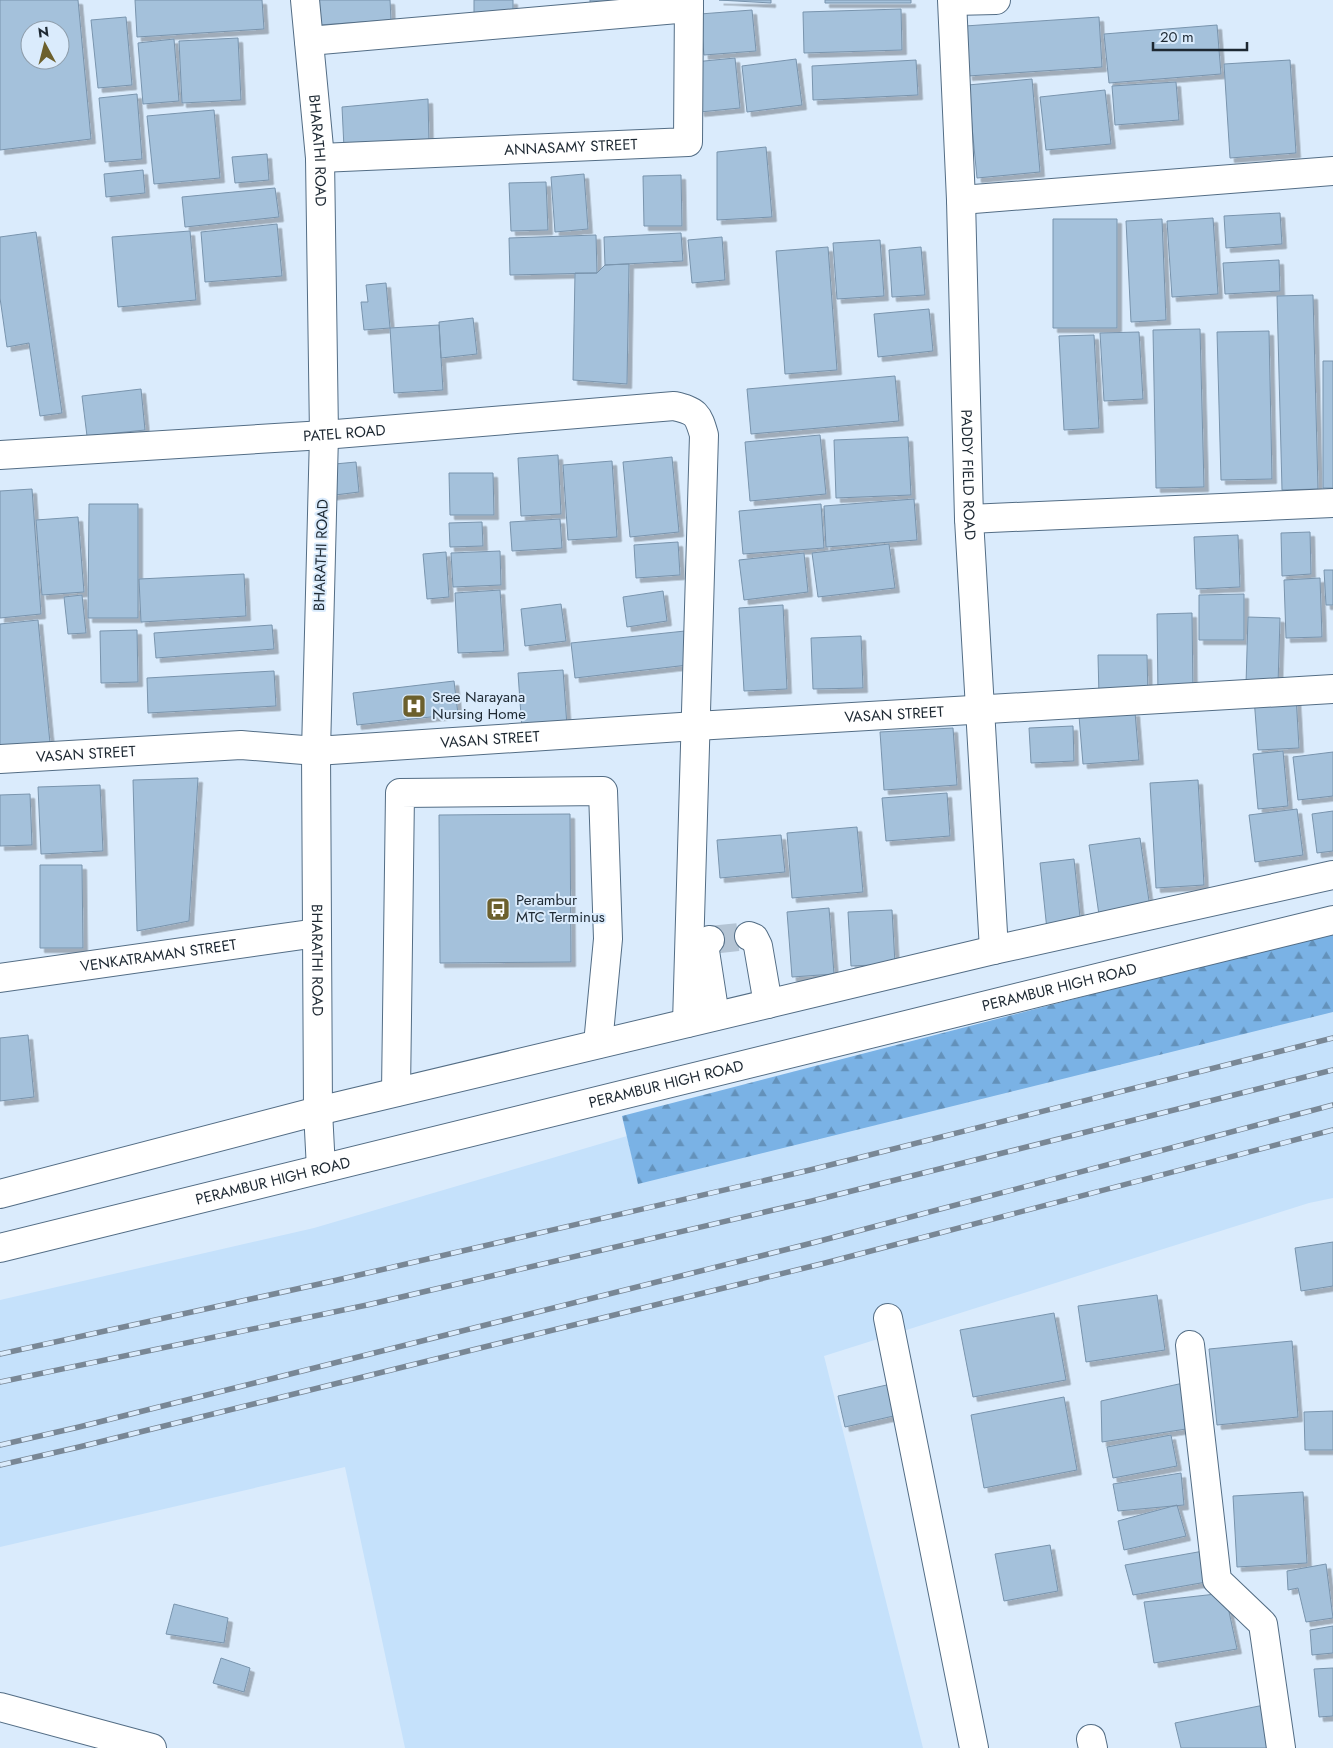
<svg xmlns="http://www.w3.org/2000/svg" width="1333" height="1748" font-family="Jost,sans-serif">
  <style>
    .built { fill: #c5e1fb }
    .forest { fill: url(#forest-firs) }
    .building { fill: #a4c1db; stroke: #7994ad; fill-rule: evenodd; filter: url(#shadow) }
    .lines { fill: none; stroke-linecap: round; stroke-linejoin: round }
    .minor-tunnel { stroke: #b4c4d4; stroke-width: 28; stroke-dasharray: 28 14; stroke-linecap: butt }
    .minor-casing { stroke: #536d85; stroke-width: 30 }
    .major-casing { stroke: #536d85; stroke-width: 30 }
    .minor { stroke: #fff; stroke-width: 28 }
    .major { stroke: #fff; stroke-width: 28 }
    .rail-casing { stroke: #798795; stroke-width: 5.5 }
    .rail { stroke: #daebfc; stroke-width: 4; stroke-dasharray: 11; stroke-linecap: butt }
    .labels { text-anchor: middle; stroke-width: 4; stroke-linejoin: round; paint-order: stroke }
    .street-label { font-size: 15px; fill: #1d2832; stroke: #daebfc }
    .poi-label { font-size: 15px; fill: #1d2832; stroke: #daebfc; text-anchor: start }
  </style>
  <defs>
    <pattern id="forest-firs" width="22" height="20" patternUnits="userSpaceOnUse" patternTransform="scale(1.25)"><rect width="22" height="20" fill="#7ab2e5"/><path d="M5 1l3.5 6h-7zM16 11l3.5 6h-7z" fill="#6391ba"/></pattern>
    <filter id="shadow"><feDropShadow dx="4.5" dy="4.5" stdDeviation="0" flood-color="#0004"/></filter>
  </defs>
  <rect width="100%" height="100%" fill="#daebfc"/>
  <path class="built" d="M1333,942v256l-24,5 -485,153 99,392h-518l-60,-281 -345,80v-247l314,-72 633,-186z"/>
  <path class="forest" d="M1333,932v80l-695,172 -16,-68z"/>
  <path class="building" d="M0,0h78l13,139 -91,11zM30,30h30v30h-30z
    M135,0h127l2,29 -127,8z
    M317,0h73l1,20 -72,5z
    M474,0h39v12l-39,1z
    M590,0h48l-48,6z
    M719,0h52v3z
    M825,0h86v3h-86z
    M901,9l1,41 -98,3 -1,-41z
    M752,10l4,41 -52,4 -4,-41z
    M126,17l6,68 -34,3 -7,-68z
    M1099,17l3,50 -134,9 -3,-50z
    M1217,25l4,49 -112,9 -5,-49z
    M238,38l3,62 -59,3 -3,-62z
    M174,39l5,62 -36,3 -5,-61z
    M735,58l5,50 -40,4 -6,-50z
    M796,59l6,46 -55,7 -5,-46z
    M916,60l2,35 -105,5 -1,-34z
    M1290,60l6,93 -66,5 -6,-94z
    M1032,79l8,93 -63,6 -9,-93z
    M1176,82l3,38 -64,5 -3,-39z
    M1105,90l6,54 -65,6 -6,-53z
    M137,94l5,65 -37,3 -6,-64z
    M428,99l1,44 -85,5 -2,-41z
    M214,110l6,68 -66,6 -7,-68z
    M766,147l6,70 -55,3v-68z
    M267,154l2,26 -34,3 -3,-26z
    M143,170l2,23 -39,4 -2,-23z
    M584,174l4,55 -33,3 -4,-55z
    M681,175l1,51h-38l-1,-50z
    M546,182l2,48 -37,1 -2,-48z
    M275,188l4,29 -94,10 -3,-30z
    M1280,213l2,31 -56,4 -2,-32z
    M1213,218l5,76 -46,3 -5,-76z
    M1053,219h64v109h-64z
    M1162,219l4,101 -35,2 -5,-101z
    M277,224l5,52 -77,6 -4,-50z
    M190,231l6,69 -78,7 -6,-70z
    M36,232l26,181 -22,3 -11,-73 -22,4 -7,-49v-61z
    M681,233l2,28 -78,4 -1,-28z
    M596,235l1,38 -87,2 -1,-37z
    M722,237l3,43 -33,3 -4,-43z
    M880,240l4,56 -47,3 -4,-56z
    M828,247l9,123 -52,4 -9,-123z
    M921,247l4,48 -33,2 -3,-47z
    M1279,260l1,31 -55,3 -2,-31z
    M629,264l-2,120 -54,-4 2,-107h22l8,-8z
    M386,283l4,45 -26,2 -3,-28h7l-2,-17z
    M1313,295l5,194 -36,1 -5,-194z
    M929,309l4,42 -55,6 -4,-43z
    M473,318l4,36 -36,4 -2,-36z
    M439,325l4,65 -49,3 -4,-65z
    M1200,329l4,158 -48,1 -3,-158z
    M1269,331l3,148 -51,1 -4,-148z
    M1139,332l4,67 -39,2 -4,-68z
    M1094,335l5,93 -35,2 -5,-94z
    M1323,361h10v127h-10z
    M895,376l4,45 -148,13 -4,-45z
    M141,389l4,41 -58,6 -5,-40z
    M820,435l6,59 -76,7 -5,-59z
    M908,437l3,58 -75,3 -2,-58z
    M558,455l3,59 -40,2 -3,-58z
    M672,457l7,75 -49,5 -7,-75z
    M612,461l5,76 -49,3 -5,-75z
    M356,462l3,30 -32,4 -3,-31z
    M449,473h44l1,42h-44z
    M32,489l9,125 -41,4v-127z
    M914,499l3,41 -91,7 -2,-41z
    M89,504h49v114h-50z
    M821,504l3,44 -81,6 -4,-43z
    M78,517l6,75 -42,3 -6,-75z
    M560,519l2,29 -50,3 -2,-29z
    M482,522l1,24 -33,1 -1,-24z
    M1310,532l1,42 -29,2 -1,-43z
    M1238,535l2,52 -44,2 -2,-52z
    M678,542l2,33 -44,3 -2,-33z
    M889,544l6,44 -77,9 -6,-44z
    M500,551l1,34 -48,2 -2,-34z
    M446,552l3,45 -22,2 -4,-45z
    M804,553l4,39 -64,8 -5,-40z
    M1324,570h9v35h-7z
    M244,574l2,42 -105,6 -2,-43z
    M1320,578l2,59 -36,1 -2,-58z
    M500,590l4,61 -46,2 -3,-60z
    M663,591l4,30 -40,6 -4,-30z
    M1244,594v46h-45v-45z
    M82,595l4,38 -18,1 -4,-37z
    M561,604l5,37 -41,5 -4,-37z
    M783,605l4,84 -43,2 -5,-83z
    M1192,613l1,81 -35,1 -1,-81z
    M1248,617l32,1 -2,67 -32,-1z
    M38,620l12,123 -50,5v-124z
    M272,625l2,24 -118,9 -2,-25z
    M137,630l1,52 -37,1 -1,-52z
    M685,631l3,34 -113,13 -4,-35z
    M861,636l2,52 -50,1 -2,-51z
    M1098,655h49l1,41 -49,1z
    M563,670l4,56 -45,4 -4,-57z
    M274,671l2,35 -128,7 -1,-35z
    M454,681l4,33 -101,11 -4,-32z
    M1296,695l3,53 -41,2 -4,-52z
    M1135,712l4,48 -56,4 -4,-48z
    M1073,726l1,35 -43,2 -2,-35z
    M953,728l4,57 -73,5 -4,-58z
    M1283,751l5,55 -30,3 -5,-55z
    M1333,752v44l-35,4 -5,-43z
    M198,778l-9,143 -52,10 -4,-151z
    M1198,780l6,105 -48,3 -6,-105z
    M100,785l3,66 -62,3 -3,-67z
    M947,793l3,43 -64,5 -4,-43z
    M30,794l2,51 -32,1v-51z
    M1297,809l6,46 -48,7 -6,-47z
    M1333,811v40l-16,2 -5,-39z
    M570,814l1,148 -131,1 -1,-148z
    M857,827l6,65 -71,6 -5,-65z
    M781,835l4,37 -65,6 -3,-38z
    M1140,838l10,70 -51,7 -10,-70z
    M1074,859l7,68 -34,3 -7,-67z
    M40,865h42l1,83h-43z
    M829,908l5,66 -42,3 -5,-65z
    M892,910l3,54 -44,2 -3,-54z
    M28,1035l6,62 -34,4v-63z
    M1333,1242v44l-32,5 -6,-43z
    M1157,1295l8,55 -79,12 -8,-56z
    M1054,1313l12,67 -93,17 -13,-67z
    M1292,1341l6,76 -81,8 -8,-76z
    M1188,1382l11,45 -97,15 -1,-41z
    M891,1384l7,31 -53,12 -7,-31z
    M1064,1397l13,73 -93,18 -13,-73z
    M1333,1411v39h-28l-1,-38z
    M1171,1435l6,31 -64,12 -6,-31z
    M1181,1473l3,32 -66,6 -5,-27z
    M1303,1492l4,71 -70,4 -4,-71z
    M1177,1505l9,31 -62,14 -6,-29z
    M1050,1545l8,46 -54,10 -9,-47z
    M1209,1550l3,31 -79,14 -8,-30z
    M1326,1564l7,54 -27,4 -8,-34 -10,2 -1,-19z
    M1225,1593l12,56 -83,14 -10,-61z
    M174,1604l54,14 -4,25 -58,-9z
    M1333,1626v27l-21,2 -2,-25z
    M221,1658l29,10 -6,24 -31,-9z
    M1333,1668v48l-14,1 -5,-48z
    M1264,1705l6,43h-89l-6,-25z"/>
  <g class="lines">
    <path class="minor-tunnel" d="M710,940l39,-4"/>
    <g class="minor-casing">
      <g id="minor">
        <path id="s1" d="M305,0l15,158 4,277 -8,316 2,360 3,58"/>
        <path id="s2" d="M952,0l9,200 8,319 25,431"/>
        <path d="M953,1l43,-1"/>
        <path d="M309,41l380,-33"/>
        <path id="s3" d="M320,158l368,-16 1,-142"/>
        <path d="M961,200l372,-29"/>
        <path id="s4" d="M0,455l324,-20 350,-29c22,5 24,8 30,29l-17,588"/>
        <path d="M969,519l364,-16"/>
        <path id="s5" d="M0,759l241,-14 75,6 380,-25 637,-37"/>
        <path d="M749,936l5,2 4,8 10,58"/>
        <path d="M710,940l-4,5 -1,6 10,65"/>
        <path id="s6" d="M0,978l317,-45"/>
        <path d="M396,1092l4,-299 203,-2 5,148 -10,105"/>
        <path d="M888,1318l86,430"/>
        <path d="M1190,1345l27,235 46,44 18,124"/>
        <path d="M1091,1739l2,9"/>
      </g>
    </g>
    <g class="major-casing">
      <g id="major">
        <path d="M0,1194l318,-83 676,-161 339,-75"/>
        <path id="s7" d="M0,1248l1333,-328"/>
        <path d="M0,1707l152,41"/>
      </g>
    </g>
    <use href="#minor" class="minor"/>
    <use href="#major" class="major"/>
    <g class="rail-casing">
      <path id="rail" d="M0,1354l333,-73 477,-111 523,-132
        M0,1382l367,-77 445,-104 521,-131
        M0,1445l79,-18 737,-185 517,-137
        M0,1465l79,-18 746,-184 508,-133"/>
    </g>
    <use href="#rail" class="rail"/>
  </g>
  <defs>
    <g id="hospital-square" transform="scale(1.25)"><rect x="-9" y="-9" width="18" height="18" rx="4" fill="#6c602d" stroke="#daebfc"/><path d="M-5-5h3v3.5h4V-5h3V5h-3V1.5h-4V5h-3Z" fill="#fff"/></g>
    <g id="bus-square" transform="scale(1.25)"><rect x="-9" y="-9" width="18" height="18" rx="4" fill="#6c602d" stroke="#daebfc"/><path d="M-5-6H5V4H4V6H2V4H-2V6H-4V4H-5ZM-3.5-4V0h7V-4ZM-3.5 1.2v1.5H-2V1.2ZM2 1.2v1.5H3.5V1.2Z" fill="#fff"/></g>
  </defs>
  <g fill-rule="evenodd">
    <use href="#hospital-square" x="414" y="706"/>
    <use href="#bus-square" x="498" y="909"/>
  </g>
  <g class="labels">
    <g class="street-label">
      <text dy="5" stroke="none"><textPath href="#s3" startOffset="251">ANNASAMY STREET</textPath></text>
      <text dy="5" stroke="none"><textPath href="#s1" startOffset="151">BHARATHI ROAD</textPath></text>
      <text dy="5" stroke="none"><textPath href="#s4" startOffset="345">PATEL ROAD</textPath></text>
      <text dy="5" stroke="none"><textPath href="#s2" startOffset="475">PADDY FIELD ROAD</textPath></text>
      <text transform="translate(321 555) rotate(-88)" y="5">BHARATHI ROAD</text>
      <text dy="5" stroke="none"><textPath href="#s5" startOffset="896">VASAN STREET</textPath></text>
      <text dy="5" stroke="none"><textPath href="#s5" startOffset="491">VASAN STREET</textPath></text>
      <text dy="5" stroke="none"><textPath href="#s5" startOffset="86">VASAN STREET</textPath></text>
      <text dy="5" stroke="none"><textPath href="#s6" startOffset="160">VENKATRAMAN STREET</textPath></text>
      <text dy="5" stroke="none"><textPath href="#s1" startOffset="961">BHARATHI ROAD</textPath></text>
      <text dy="5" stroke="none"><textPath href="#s7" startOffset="1091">PERAMBUR HIGH ROAD</textPath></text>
      <text dy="5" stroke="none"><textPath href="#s7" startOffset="686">PERAMBUR HIGH ROAD</textPath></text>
      <text dy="5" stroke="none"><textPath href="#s7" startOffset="281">PERAMBUR HIGH ROAD</textPath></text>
    </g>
    <g class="poi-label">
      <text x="432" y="702">Sree Narayana<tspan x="432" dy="17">Nursing Home</tspan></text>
      <text x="516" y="905">Perambur<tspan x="516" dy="17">MTC Terminus</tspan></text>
    </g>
  </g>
  <g transform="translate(45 45) rotate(353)"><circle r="24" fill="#daebfc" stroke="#8e9dab"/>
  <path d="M0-4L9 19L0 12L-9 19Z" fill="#6c602d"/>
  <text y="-8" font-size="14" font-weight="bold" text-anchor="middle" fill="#1d2832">N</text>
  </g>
  <path d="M1153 42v8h94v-8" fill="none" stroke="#1d2832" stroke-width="2.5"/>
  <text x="1160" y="42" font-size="15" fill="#1d2832" stroke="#daebfc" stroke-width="4" paint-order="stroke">20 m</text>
</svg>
